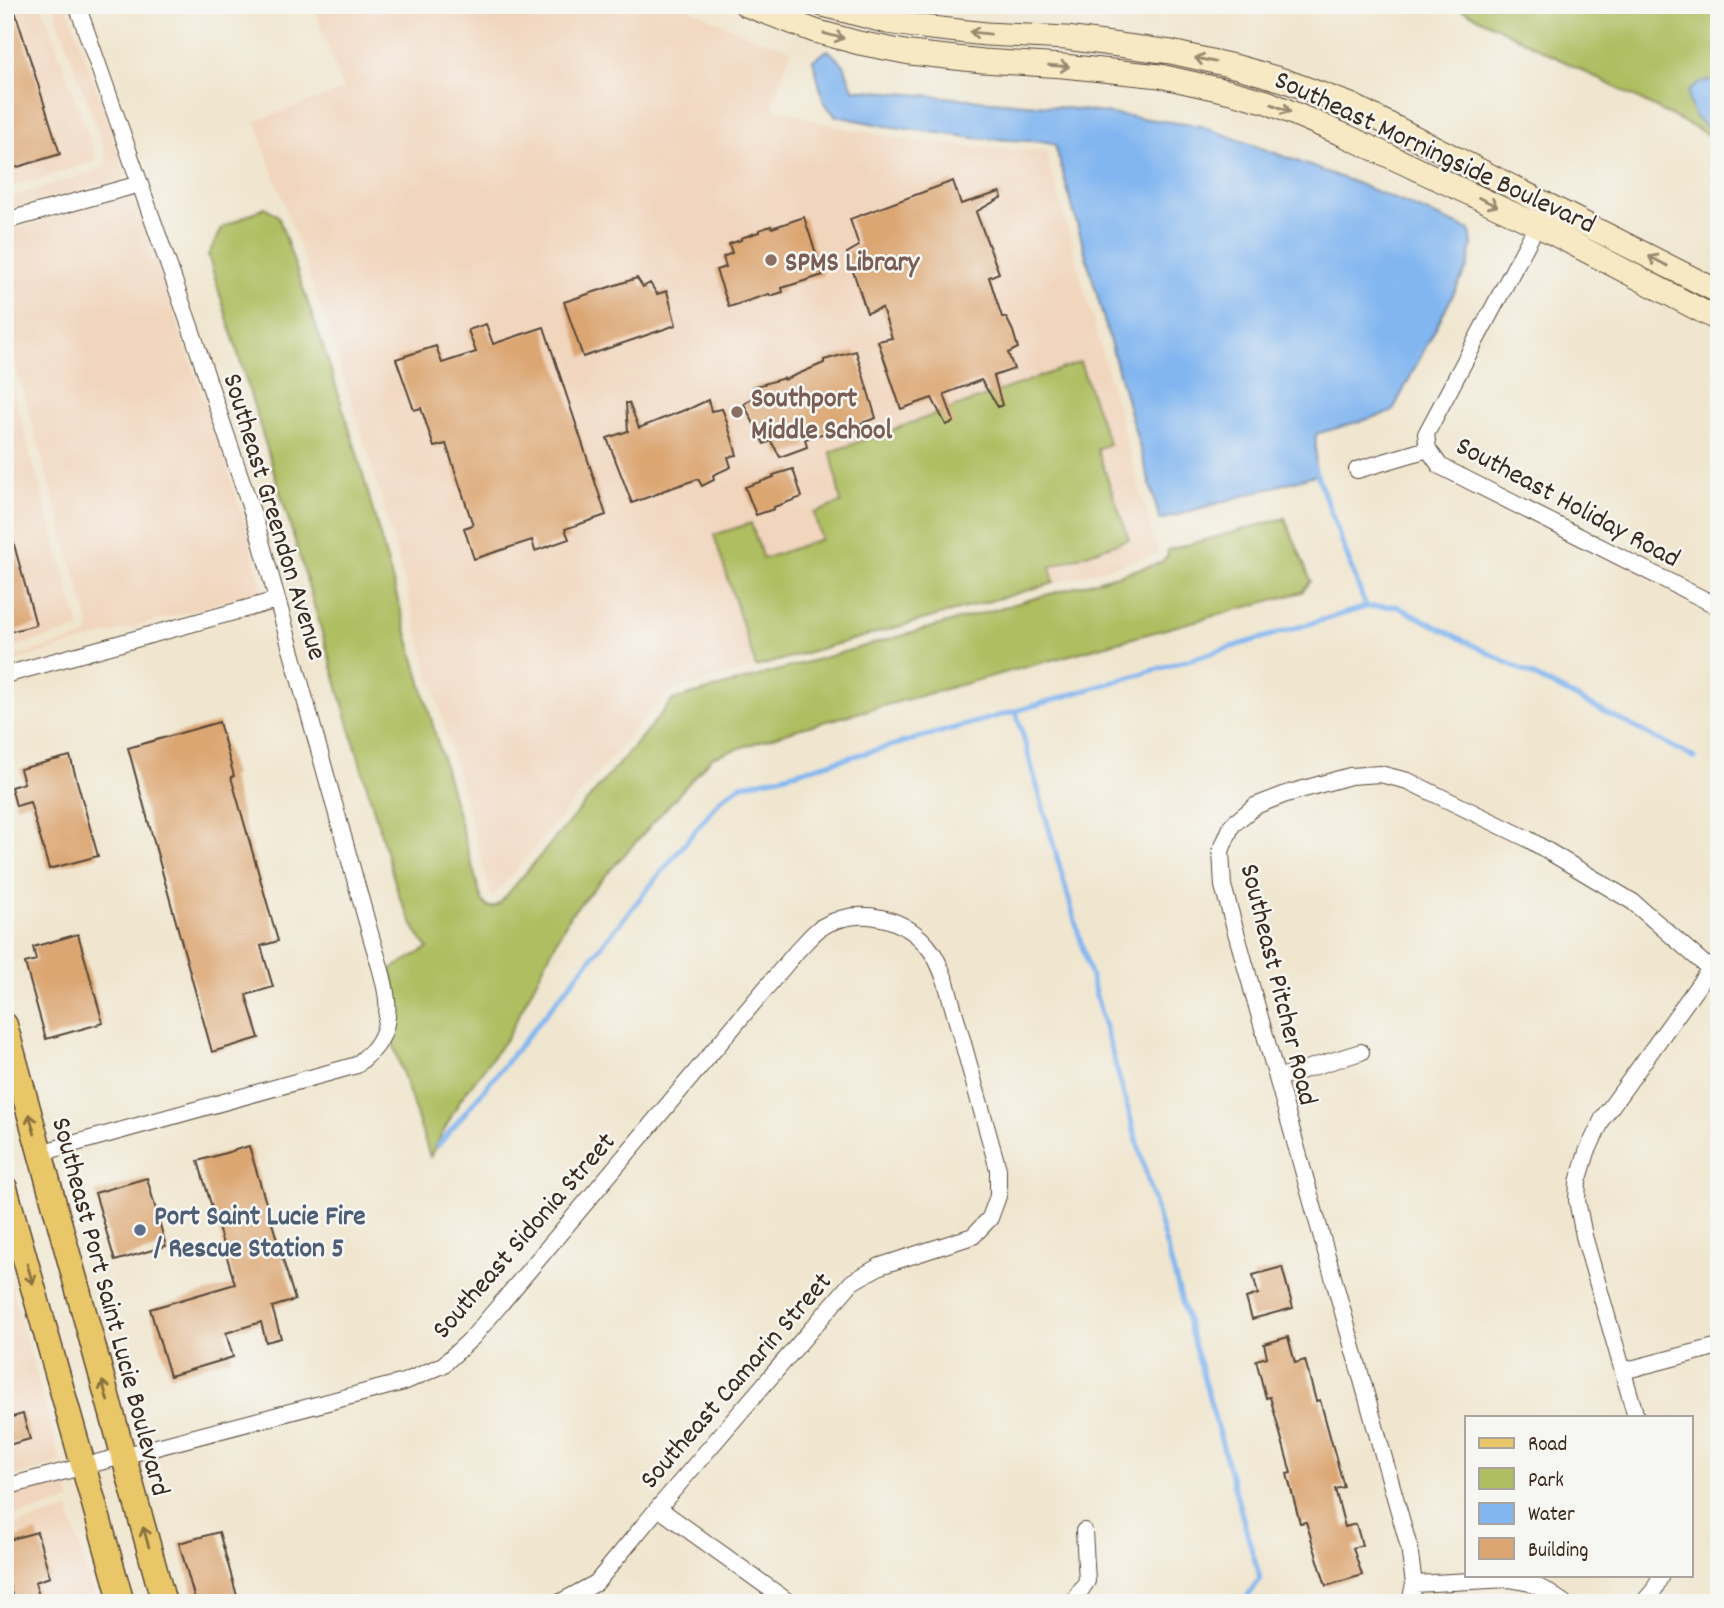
<svg xmlns="http://www.w3.org/2000/svg" width="1724" height="1608" font-family="Dekko,sans-serif">
  <style>
    .built { fill: #f1d5bd }
    .green { fill: #aebe61; stroke: #747440; stroke-width: 2 }
    .water { fill: #82b6f0; stroke: #5e7087; stroke-width: 2 }
    .lines { fill: none; stroke-linecap: round; stroke-linejoin: round }
    .stream { stroke: #82b6f0; stroke-width: 5 }
    .building { fill: #dca672 }
    .street-casing { stroke: #564639; stroke-width: 18 }
    .secondary-casing { stroke: #564639; stroke-width: 25 }
    .primary-casing { stroke: #564639; stroke-width: 27 }
    .street { stroke: #fff; stroke-width: 16 }
    .secondary { stroke: #f6e9c3; stroke-width: 23 }
    .primary { stroke: #e9c769; stroke-width: 24 }
    .oneway { stroke: #988a70 }
    .oneway2 { stroke: #897140 }
    .education-dot { fill: #8d6e63; stroke: #f6f6f2; stroke-width: 2.5 }
    .service-dot { fill: #5c6f8a; stroke: #f6f6f2; stroke-width: 2.5 }
    .labels { text-anchor: middle; stroke-width: 5; stroke-linejoin: round; paint-order: stroke }
    .street-label { font-size: 28px; fill: #3b2a1e; stroke: #f6f6f2 }
    .education-label { font-size: 28px; font-weight: bold; fill: #785e54; stroke: #f6f6f2; text-anchor: start }
    .service-label { font-size: 28px; font-weight: bold; fill: #4e5e75; stroke: #f6f6f2; text-anchor: start }
  </style>
  <rect width="100%" height="100%" fill="#f6f6f2"/>
  <filter id="ink" filterUnits="userSpaceOnUse"><feTurbulence type="fractalNoise" baseFrequency=".0143" numOctaves="2"/><feDisplacementMap in="SourceGraphic" scale="14" xChannelSelector="R" yChannelSelector="G"/><feConvolveMatrix kernelMatrix="1 2 1 2 8 2 1 2 1" color-interpolation-filters="sRGB"/></filter>
  <filter id="wash" filterUnits="userSpaceOnUse"><feTurbulence type="fractalNoise" baseFrequency=".00686" numOctaves="4" result="noise"/><feDisplacementMap in="SourceGraphic" scale="28" xChannelSelector="R" yChannelSelector="G"/><feGaussianBlur stdDeviation="1.57" result="paint"/><feColorMatrix in="noise" values="0 0 0 0 0 0 0 0 0 0 0 0 0 0 0 0 0 1.4 0 .05"/><feComposite in="paint" operator="in"/></filter>
  <g filter="url(#wash)">
    <rect width="100%" height="100%" fill="#f0e6cf"/>
    <path class="built" d="M5,5h37l55,156 -92,28z
      M53,5h14l60,173 -122,33v-12l94,-29 8,-6v-6z
      M313,5h370l53,25 55,20 -19,57 62,19 66,13 66,8 80,4 112,403 -491,138 -175,206 -118,-425 -38,-121 -81,-231 88,-31z
      M133,195l87,251 27,84 16,61 -258,72v-4l77,-21 6,-4 2,-8 -85,-299v-96z
      M5,363l75,266 -75,20z
      M5,1265l56,198 -56,15z
      M66,1481l5,20 -66,17v-21z
      M69,1510l26,93h-90v-75z"/>
    <path class="green" d="M1453,5h266v135z
      M265,207l13,9 48,139 30,95 126,451 6,6h6l6,-4 173,-203 487,-137 7,-6 1,-7 117,-32 26,63 -9,11 -504,137 -86,28 -142,158 -63,123 -47,62 -30,57 -39,-120c12,-24 6,-43 0,-68l37,-21 -9,-11 -20,-41 -95,-325 -96,-316 15,-28z
      M1080,362l29,82 -12,5 32,90 -79,28 4,16 -298,84 -42,-132 37,-12 12,36 58,-20 -7,-26 27,-10 -10,-51z"/>
    <path class="water" d="M828,50l16,15 9,24 206,18 142,19 150,55 119,49 2,15 -4,21 -76,146 -76,22 -1,41 -155,45 -105,-375 -7,-3 -73,-4 -89,-12 -50,-10 -12,-13 -11,-43z
      M1715,78h4v57c-21,-12 -29,-19 -31,-43l10,-8z"/>
    <g class="lines">
      <path class="stream" d="M1313,464l53,143
        M1016,711l244,868 -17,24
        M438,1146l283,-347 20,-14 38,-8 237,-66 350,-104 30,-1 299,152"/>
    </g>
    <g id="blocks">
      <path class="building" d="M5,5h8l47,149 -55,17z
        M953,181l8,23 39,-12 2,5 -26,15 23,61 -10,4 13,40h4l7,14 5,17 -10,5 6,16 -20,7 8,29 -4,2 -17,-27 -37,14 10,28 -8,3 -14,-27 -31,11 -23,-68 14,-3 -10,-30 -15,5 -20,-60 12,-7 -9,-27z
        M804,217l19,58 -41,13 1,4 -13,4 -1,-2 -40,13 -13,-37 10,-3 -3,-10 9,-4 -3,-9 12,-4v-2l18,-6v-2l12,-4 1,2z
        M637,278l6,9 7,-4 7,11 10,-3 9,34 -93,32 -19,-55z
        M486,324l7,20 51,-17 62,188 -41,14 4,10 -34,12 -3,-11 -58,19 -10,-31 9,-3 -27,-81 -12,3 -13,-39 -7,2 -18,-51 40,-13 6,17 34,-11 -8,-22z
        M856,351l20,67 -17,6 -1,6 -10,4 -3,-7 -40,12 2,8 -27,10 -9,-16 -7,3 -20,-40 11,-8 -2,-9 31,-9v2l40,-17v-3z
        M708,400l3,11 11,-2 3,7 12,39 -9,2 3,10 -18,8 1,5 -12,6 -4,-7 -36,12v1l-30,11 -25,-65 21,-7 -2,-28h3l10,25 48,-19v1z
        M793,469l9,28 -28,10v2l-18,6 -11,-28 29,-10 -1,-2z
        M10,530l26,95 -31,8v-102z
        M219,722l15,54 -3,1 47,164 -17,5 12,41 -27,8 13,43 -47,14 -84,-304z
        M70,756l28,100 -49,13 -19,-67 -14,4 -5,-19 13,-4 -4,-14z
        M78,934l25,89 -57,16 -21,-76 11,-3 -3,-13z
        M249,1146l46,154 -23,7 9,31 -15,4 -5,-20 -35,11 7,24 -63,19 -20,-67 85,-25 -37,-123z
        M147,1178l19,68 -51,15 -20,-68z
        M1282,1267l11,41 -41,11 -6,-21 12,-4 -5,-19z
        M1288,1337l7,26 10,-3 11,41 4,-1 24,87 -9,2 10,38 11,-3 6,21 -9,3 9,27 -36,11 -20,-64 -6,1 -13,-49 4,-1 -21,-76 -4,1 -10,-38 11,-3 -3,-13z
        M23,1414l7,25 -25,7v-27z
        M37,1532l13,45 -15,5 6,21h-27l-9,-33v-29z
        M219,1532l20,71h-43l-17,-60z"/>
    </g>
  </g>
  <g filter="url(#ink)">
    <use href="#blocks" fill-opacity="0" stroke="#564639" stroke-width="2"/>
    <g class="lines">
      <g class="street-casing">
        <path id="street" d="M1542,216l-116,218 2,15 12,17 279,141
          M5,221l135,-37
          M1357,470l71,-21
          M5,675l272,-75
          M1277,1078l84,-26
          M40,1153l317,-88c5,-5 11,-10 16,-15 29,-33 7,-80 -3,-117l-113,-406 -66,-198 -114,-324
          M1623,1371l96,-25
          M1636,1417l-52,-181 -7,-36 1,-18 9,-30 16,-34 107,-149 9,-10
          M5,1487l399,-105 39,-17 29,-27 325,-387c7,-7 15,-17 23,-23 38,-23 87,-12 112,24 6,8 10,20 14,30l52,187v27l-8,22 -17,18 -93,30 -28,16 -194,226 -62,75 -37,20
          M658,1508l132,95
          M1414,1584l95,-5 21,4 16,8 18,12
          M1072,1603l15,-22 -3,-50
          M1410,1603l4,-19 -5,-37 -186,-661 -2,-35 11,-26 23,-19 31,-12 64,-18 30,-2 28,7 120,58 105,63 77,67
          M1643,1603l11,-13 7,-15"/>
      </g>
      <g class="secondary-casing">
        <path id="secondary" d="M746,5l69,26 44,12 51,10 73,8 80,5 97,10 71,16 36,10 77,33 193,90 182,95
          M823,5l64,17 35,5 64,7 80,4 105,14 67,15 45,13 68,25 368,187"/>
      </g>
      <g class="primary-casing">
        <path id="primary" d="M5,1025l159,578
          M5,1188l117,415"/>
      </g>
      <use href="#street" class="street"/>
      <use href="#secondary" class="secondary"/>
      <use href="#primary" class="primary"/>
    </g>
    <defs><path id="oneway-shaft" d="M-6 0H5M1.5-3L5.5 0L1.5 3" fill="none" stroke-width="1.6" stroke-linecap="round" stroke-linejoin="round" transform="scale(1.75)"/></defs>
    <g class="oneway">
      <use href="#oneway-shaft" transform="translate(980 33) rotate(-174)"/>
      <use href="#oneway-shaft" transform="translate(834 36) rotate(15)"/>
      <use href="#oneway-shaft" transform="translate(1205 60) rotate(-168)"/>
      <use href="#oneway-shaft" transform="translate(1059 66) rotate(4)"/>
      <use href="#oneway-shaft" transform="translate(1281 108) rotate(23)"/>
      <use href="#oneway-shaft" transform="translate(1488 202) rotate(25)"/>
      <use href="#oneway-shaft" transform="translate(1658 261) rotate(-153)"/>
    </g>
    <g class="oneway2">
      <use href="#oneway-shaft" transform="translate(32 1124) rotate(-105)"/>
      <use href="#oneway-shaft" transform="translate(30 1274) rotate(74)"/>
      <use href="#oneway-shaft" transform="translate(105 1391) rotate(-105)"/>
      <use href="#oneway-shaft" transform="translate(146 1537) rotate(-106)"/>
    </g>
  </g>
  <g class="education-dot">
    <circle cx="771" cy="260" r="7"/>
    <circle cx="737" cy="412" r="7"/>
  </g>
  <circle class="service-dot" cx="140" cy="1230" r="7"/>
  <g class="labels">
    <g class="street-label">
      <text transform="translate(1436 150) rotate(25)" y="10">Southeast Morningside Boulevard</text>
      <text transform="translate(1569 500) rotate(28)" y="10">Southeast Holiday Road</text>
      <text transform="translate(277 516) rotate(73)" y="10">Southeast Greendon Avenue</text>
      <text transform="translate(1281 984) rotate(76)" y="10">Southeast Pitcher Road</text>
      <text transform="translate(522 1234) rotate(-49)" y="10">Southeast Sidonia Street</text>
      <text transform="translate(113 1306) rotate(75)" y="10">Southeast Port Saint Lucie Boulevard</text>
      <text transform="translate(734 1379) rotate(-49)" y="10">Southeast Camarin Street</text>
    </g>
    <g class="education-label">
      <text x="785" y="270">SPMS Library</text>
      <text x="751" y="406">Southport<tspan x="751" dy="32">Middle School</tspan></text>
    </g>
    <g class="service-label">
      <text x="154" y="1224">Port Saint Lucie Fire<tspan x="154" dy="32">/ Rescue Station 5</tspan></text>
    </g>
  </g>
  <rect width="1724" height="1608" fill="none" stroke="#f6f6f2" stroke-width="28"/>
  <rect x="1465" y="1416" width="228" height="161" fill="#f6f6f2" stroke="#aba49d" stroke-width="2"/>
  <rect x="1479" y="1438" width="35" height="10" fill="#e9c769" stroke="#aba49d" stroke-width="2"/>
  <text x="1528" y="1450" font-size="21" fill="#3b2a1e">Road</text>
  <rect x="1479" y="1468" width="35" height="21" fill="#aebe61" stroke="#aba49d" stroke-width="2"/>
  <text x="1528" y="1486" font-size="21" fill="#3b2a1e">Park</text>
  <rect x="1479" y="1503" width="35" height="21" fill="#82b6f0" stroke="#aba49d" stroke-width="2"/>
  <text x="1528" y="1520" font-size="21" fill="#3b2a1e">Water</text>
  <rect x="1479" y="1538" width="35" height="21" fill="#dca672" stroke="#aba49d" stroke-width="2"/>
  <text x="1528" y="1556" font-size="21" fill="#3b2a1e">Building</text>
</svg>
